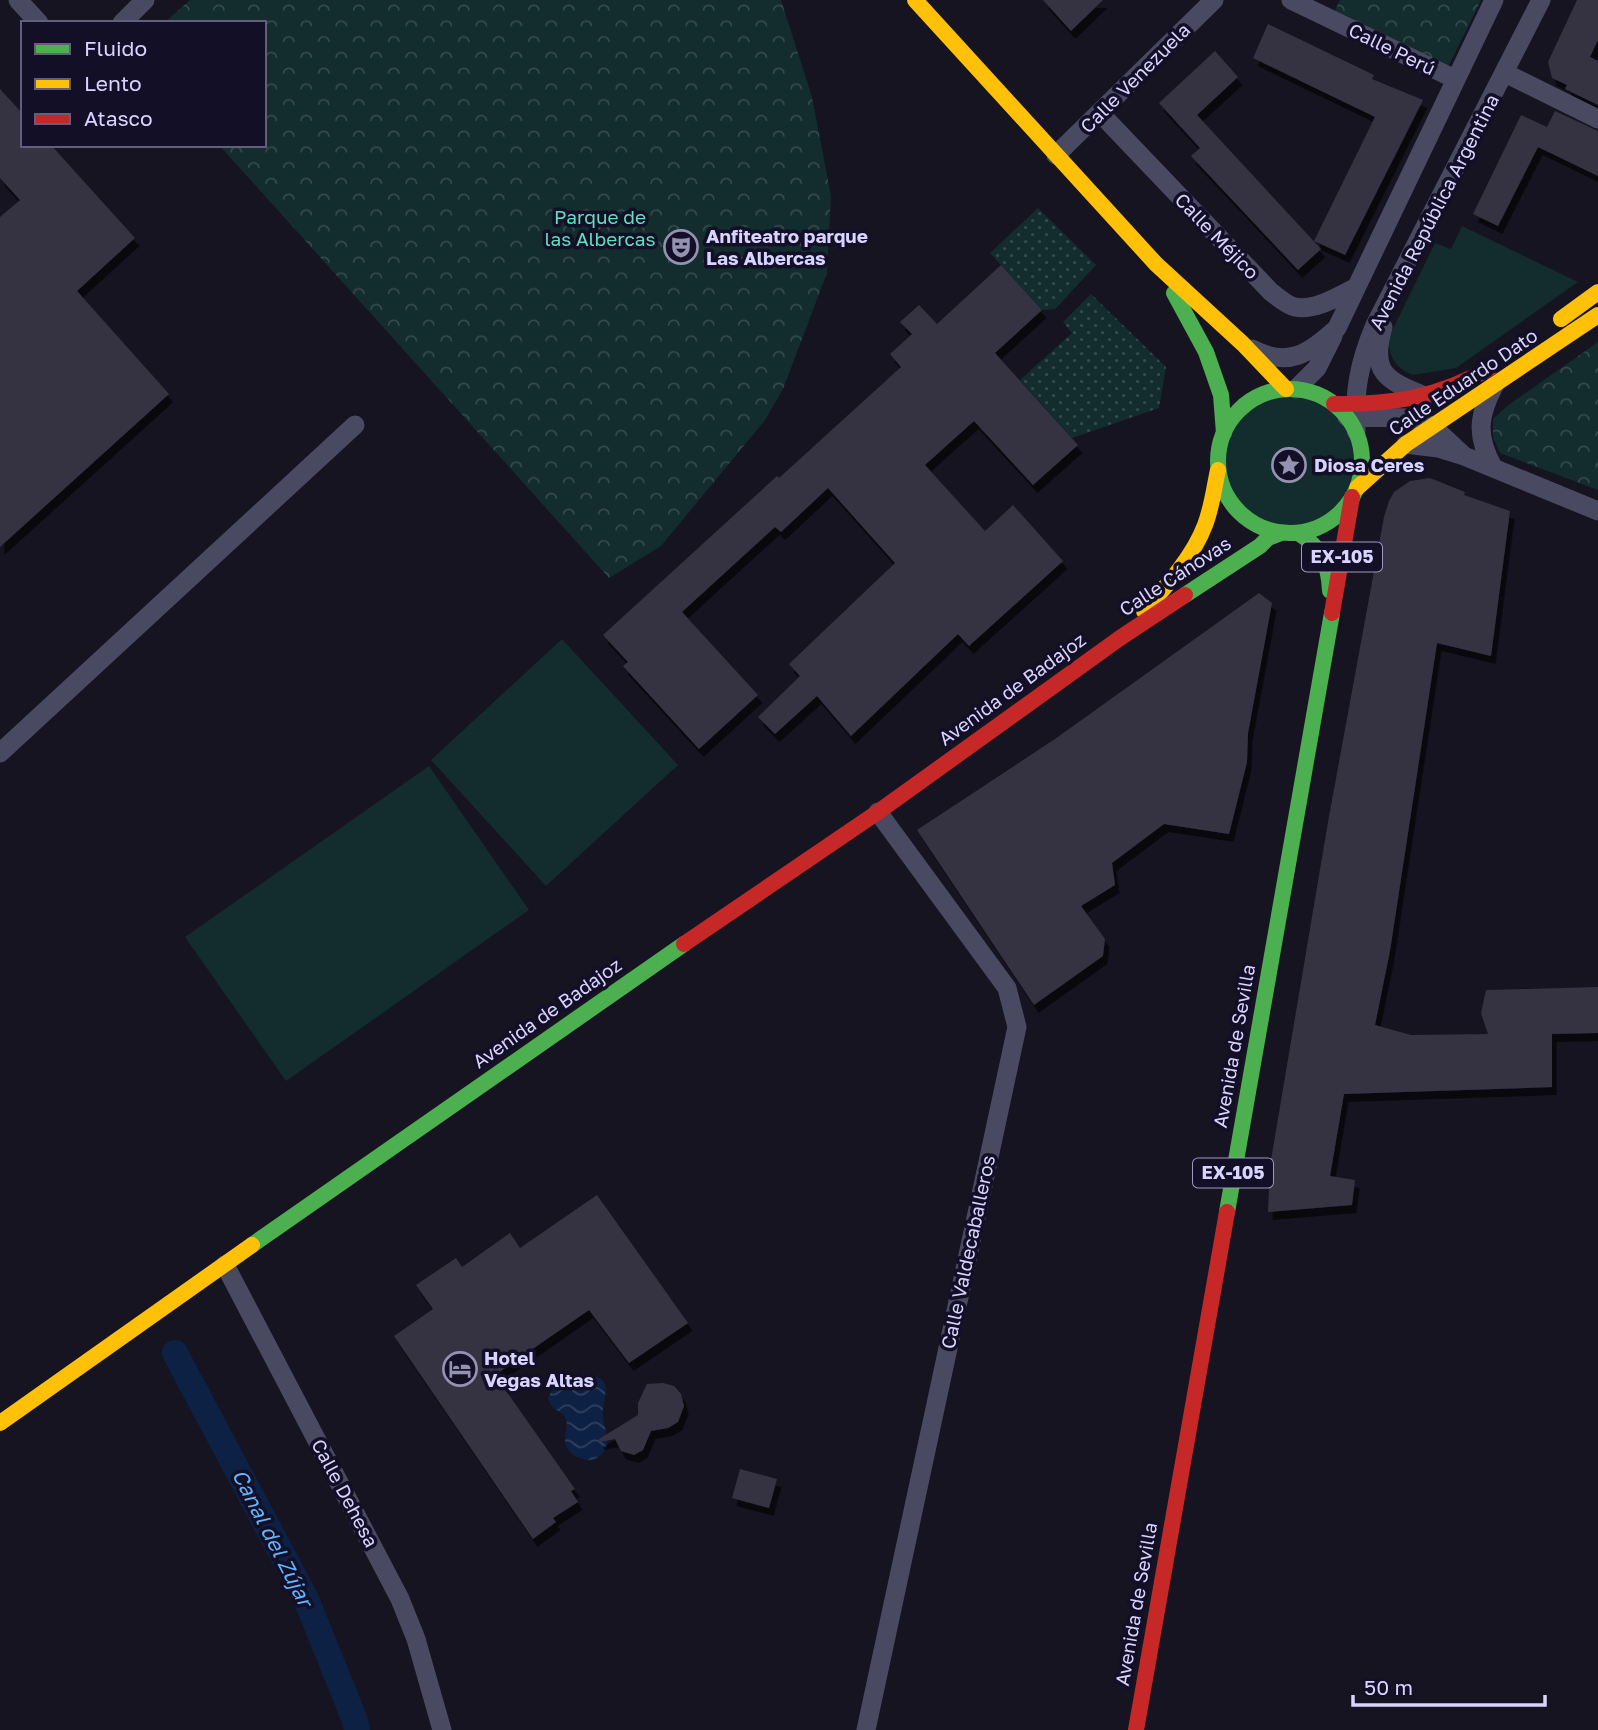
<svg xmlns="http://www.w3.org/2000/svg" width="1598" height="1730" font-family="'Golos Text',sans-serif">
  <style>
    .grass { fill: #132c2d }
    .park { fill: url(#park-crowns) }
    .garden { fill: url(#garden-dots) }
    .water { fill: url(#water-waves) }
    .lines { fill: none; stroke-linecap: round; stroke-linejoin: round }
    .canal { stroke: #0d2144; stroke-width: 26 }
    .building { fill: #343243; filter: url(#shadow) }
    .street { stroke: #4a4962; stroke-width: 19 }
    .fast { stroke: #4caf50; stroke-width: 16 }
    .slow { stroke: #ffc107; stroke-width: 16 }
    .jam { stroke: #c62828; stroke-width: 16 }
    .labels { text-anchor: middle; stroke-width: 7; stroke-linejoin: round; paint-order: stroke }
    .shield { fill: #130f26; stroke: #9e99be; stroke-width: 2 }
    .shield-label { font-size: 18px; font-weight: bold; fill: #d9d4ff }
    .street-label { font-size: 19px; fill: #d9d4ff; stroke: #130f26 }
    .park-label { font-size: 19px; fill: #5fe0c0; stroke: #130f26 }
    .poi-label { font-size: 19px; font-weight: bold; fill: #d9d4ff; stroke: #130f26; text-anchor: start }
    .water-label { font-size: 21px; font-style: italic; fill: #62b6ff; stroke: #130f26 }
  </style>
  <defs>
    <pattern id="park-crowns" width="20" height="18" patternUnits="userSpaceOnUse" patternTransform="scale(1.75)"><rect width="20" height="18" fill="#132c2d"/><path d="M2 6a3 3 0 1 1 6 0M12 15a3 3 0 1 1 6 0" fill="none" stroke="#354a4c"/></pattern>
    <pattern id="garden-dots" width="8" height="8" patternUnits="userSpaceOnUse" patternTransform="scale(1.75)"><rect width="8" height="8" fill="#132c2d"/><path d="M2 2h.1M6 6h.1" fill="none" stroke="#354a4c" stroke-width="1.8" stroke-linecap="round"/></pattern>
    <pattern id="water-waves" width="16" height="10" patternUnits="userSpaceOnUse" patternTransform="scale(1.75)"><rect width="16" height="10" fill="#0d2144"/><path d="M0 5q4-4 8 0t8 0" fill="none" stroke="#304060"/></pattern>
    <filter id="shadow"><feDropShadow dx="4.5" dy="8" stdDeviation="0" flood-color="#0009"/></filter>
  </defs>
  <rect width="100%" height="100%" fill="#161421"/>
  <path class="grass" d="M1462,226l116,56 -122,86 -43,7c-18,-7 -25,-19 -24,-38l46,-94 16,6z
    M1219 461a71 71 0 1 1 142 0a71 71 0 1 1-142 0Z
    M562,639l116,126 -132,121 -115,-126z
    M429,766l100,144 -243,171 -101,-144z"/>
  <path class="park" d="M190,0h591l31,97 19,99 -4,77 -44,116 -18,31 -104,126 -52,32 -390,-433h45v-122h-100z
    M1340,0h141l-33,67 -114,-55z
    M1598,342v148l-98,-37 -7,-16v-18l13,-12z"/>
  <path class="garden" d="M1038,208l58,57 -41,44 -13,1 -52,-57z
    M1091,294l75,73 -7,41 -87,30 -52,-58 52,-47 -9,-11z"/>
  <path class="water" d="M582,1374c36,2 20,22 21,41 1,20 14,33 -10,45 -13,1 -29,-7 -28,-23 0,-5 3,-11 1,-17 -3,-11 -13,-7 -18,-21l5,-12z"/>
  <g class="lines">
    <path class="canal" d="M175,1353l131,246 48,119 3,12"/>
  </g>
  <path class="building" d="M1043,0h60l-32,31z
    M1577,0h21v40l-8,17 8,4v44l-33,-16 2,-4 -15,-7 -4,-16z
    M1268,24l106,51 -2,4 51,21 -78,155 -31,-14 61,-124 -122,-59z
    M1215,51l23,26 -41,38 124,134 -23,21 -107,-114 9,-8 -41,-45z
    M0,89l23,25v31h28l84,93 -58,53 92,103 -169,153v-330l20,-17 -20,-22z
    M1555,111l43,20v45l-60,-29 -40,79 -25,-12 48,-99 26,12z
    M1001,265l41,45 -47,43 83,92 -45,40 -59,-64 -49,44 60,66 28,-26 50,56 -94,85 -11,-12 -107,102 -34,-40 -42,38 -17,-17 42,-41 -11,-12 106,-101 -67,-75 -47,44 -6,-5 -93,85 76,83 -59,54 -76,-83 5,-4 -25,-27 174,-159 2,2 122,-111 -11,-13 22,-20 -12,-12 19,-17 18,19z
    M1430,478l35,14 -1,3 46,16 -19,145 -54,-13 -47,308 -15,74 36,10 77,-1 -7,-21 5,-23 112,-3v46l-46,1v53l-208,7 -14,82 25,4 -3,25 -84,7 2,-46 58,-344 56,-305 5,-16 5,-9 16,-11z
    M1259,593l13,10 -24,130 -1,29 -18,72 -65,-10 -52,39 3,22 -34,21 24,33 -2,17 -69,49 -117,-175 138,-91z
    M597,1195l91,128 -59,40 -40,-53 -94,65 80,114 -4,2 7,11 -25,16 3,4 -23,17 -139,-203 39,-27 -17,-24 40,-27 6,9 48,-34 10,15z
    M663,1383l11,3 7,8 3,12 -6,16 -10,6 -17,3 -8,19 -9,5 -13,-4 -6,-12 -15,3 -1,-3 39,-24v-12l9,-19z
    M740,1469l37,10 -8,29 -37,-10z"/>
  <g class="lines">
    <path class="street" d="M18,0l21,23
      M1291,0l164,79
      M122,23l23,-23
      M1505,73l93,46
      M1100,113l171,179c7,5 15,13 24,15 20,4 44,-11 60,-19
      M1056,155l158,-155
      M1383,327c-13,45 2,53 42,69
      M1252,349c36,19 57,5 85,-21l157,-328
      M1296,389l21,-21 16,-32
      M1347,417l66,1 20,9 31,29 -26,-8 -32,-4
      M1356,431c-2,-40 3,-68 19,-106l166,-325
      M1464,456l134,55
      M1493,467c-17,-31 -15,-51 1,-81
      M0,753l355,-328
      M225,1265l175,334 16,40 26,91
      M866,1730l151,-703 -10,-39 -129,-176"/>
    <path class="fast" d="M1174,293l32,59 15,43 3,38
      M1218 461a72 72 0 1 1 144 0a72 72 0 1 1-144 0Z
      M1298,533c23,14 31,31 32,58
      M1185,595l75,-49 8,-8 13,-5
      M1227,1212l105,-599
      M252,1245l432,-301"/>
    <path class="slow" d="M915,0l241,264 87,80 43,45
      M1561,319l37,-27
      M1357,488l49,-44 192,-129
      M1144,611c23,-26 49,-54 61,-86 7,-18 9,-37 13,-55
      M0,1423l252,-178"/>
    <path class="jam" d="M1334,404c59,0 104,-6 156,-36
      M1332,613l20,-116
      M684,944l194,-132 242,-174 65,-43
      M1136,1730l91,-518"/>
  </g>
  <defs>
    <g id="theatre-ring" transform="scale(1.75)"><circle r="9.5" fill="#130f26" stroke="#9591b1" stroke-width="1.5"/><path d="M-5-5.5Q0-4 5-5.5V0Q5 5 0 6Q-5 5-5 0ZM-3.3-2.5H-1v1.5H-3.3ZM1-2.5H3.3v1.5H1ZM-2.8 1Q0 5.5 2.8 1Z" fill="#9591b1"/></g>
    <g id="sight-ring" transform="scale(1.75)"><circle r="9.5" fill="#130f26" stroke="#9591b1" stroke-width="1.5"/><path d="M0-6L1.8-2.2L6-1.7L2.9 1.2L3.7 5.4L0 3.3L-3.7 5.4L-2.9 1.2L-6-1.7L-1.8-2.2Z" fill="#9591b1"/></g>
    <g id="hotel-ring" transform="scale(1.75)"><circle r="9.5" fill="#130f26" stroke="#9591b1" stroke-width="1.5"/><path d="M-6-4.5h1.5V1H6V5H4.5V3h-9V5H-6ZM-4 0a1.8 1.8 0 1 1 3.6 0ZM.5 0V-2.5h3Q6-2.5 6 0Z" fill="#9591b1"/></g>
  </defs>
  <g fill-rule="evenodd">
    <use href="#theatre-ring" x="681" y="247"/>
    <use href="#sight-ring" x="1289" y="465"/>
    <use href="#hotel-ring" x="460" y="1369"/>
  </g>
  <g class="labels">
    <g class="shield">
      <rect x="1302" y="542.5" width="80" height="29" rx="5"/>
      <rect x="1193" y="1158.5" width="80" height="29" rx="5"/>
    </g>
    <g class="shield-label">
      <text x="1342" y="563">EX-105</text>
      <text x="1233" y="1179">EX-105</text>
    </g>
    <g class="street-label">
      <text transform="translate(1392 49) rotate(26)" y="7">Calle Perú</text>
      <text transform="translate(1135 78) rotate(-45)" y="7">Calle Venezuela</text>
      <text transform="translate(1434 212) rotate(-63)" y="7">Avenida República Argentina</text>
      <text transform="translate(1217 236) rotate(46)" y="7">Calle Méjico</text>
      <text transform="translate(1463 382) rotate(-34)" y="7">Calle Eduardo Dato</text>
      <text transform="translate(1175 576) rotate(-33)" y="7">Calle Cánovas</text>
      <text transform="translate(1012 689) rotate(-36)" y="7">Avenida de Badajoz</text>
      <text transform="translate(547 1013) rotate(-35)" y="7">Avenida de Badajoz</text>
      <text transform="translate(1234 1046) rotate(-80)" y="7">Avenida de Sevilla</text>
      <text transform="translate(968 1252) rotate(-78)" y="7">Calle Valdecaballeros</text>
      <text transform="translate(345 1493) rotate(62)" y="7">Calle Dehesa</text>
      <text transform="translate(1136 1604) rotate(-80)" y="7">Avenida de Sevilla</text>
    </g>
    <g class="park-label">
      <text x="600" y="224">Parque de<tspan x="600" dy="22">las Albercas</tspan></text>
    </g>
    <g class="poi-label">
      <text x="706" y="243">Anfiteatro parque<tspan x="706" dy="22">Las Albercas</tspan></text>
      <text x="1314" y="472">Diosa Ceres</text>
      <text x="484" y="1365">Hotel<tspan x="484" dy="22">Vegas Altas</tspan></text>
    </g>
    <g class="water-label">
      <text transform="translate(272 1538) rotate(63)" y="7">Canal del Zújar</text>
    </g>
  </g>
  <rect x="21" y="21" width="245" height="126" fill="#130f26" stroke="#625e7d" stroke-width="2"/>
  <rect x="35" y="44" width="35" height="10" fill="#4caf50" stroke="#625e7d" stroke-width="2"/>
  <text x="84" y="56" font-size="21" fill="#d9d4ff">Fluido</text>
  <rect x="35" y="79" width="35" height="10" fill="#ffc107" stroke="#625e7d" stroke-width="2"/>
  <text x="84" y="91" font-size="21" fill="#d9d4ff">Lento</text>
  <rect x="35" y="114" width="35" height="10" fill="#c62828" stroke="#625e7d" stroke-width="2"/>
  <text x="84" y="126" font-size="21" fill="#d9d4ff">Atasco</text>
  <path d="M1353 1695v10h192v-10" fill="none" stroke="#d9d4ff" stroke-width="3.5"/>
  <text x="1364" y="1695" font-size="21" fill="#d9d4ff" stroke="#130f26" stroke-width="5" paint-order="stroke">50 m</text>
</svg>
